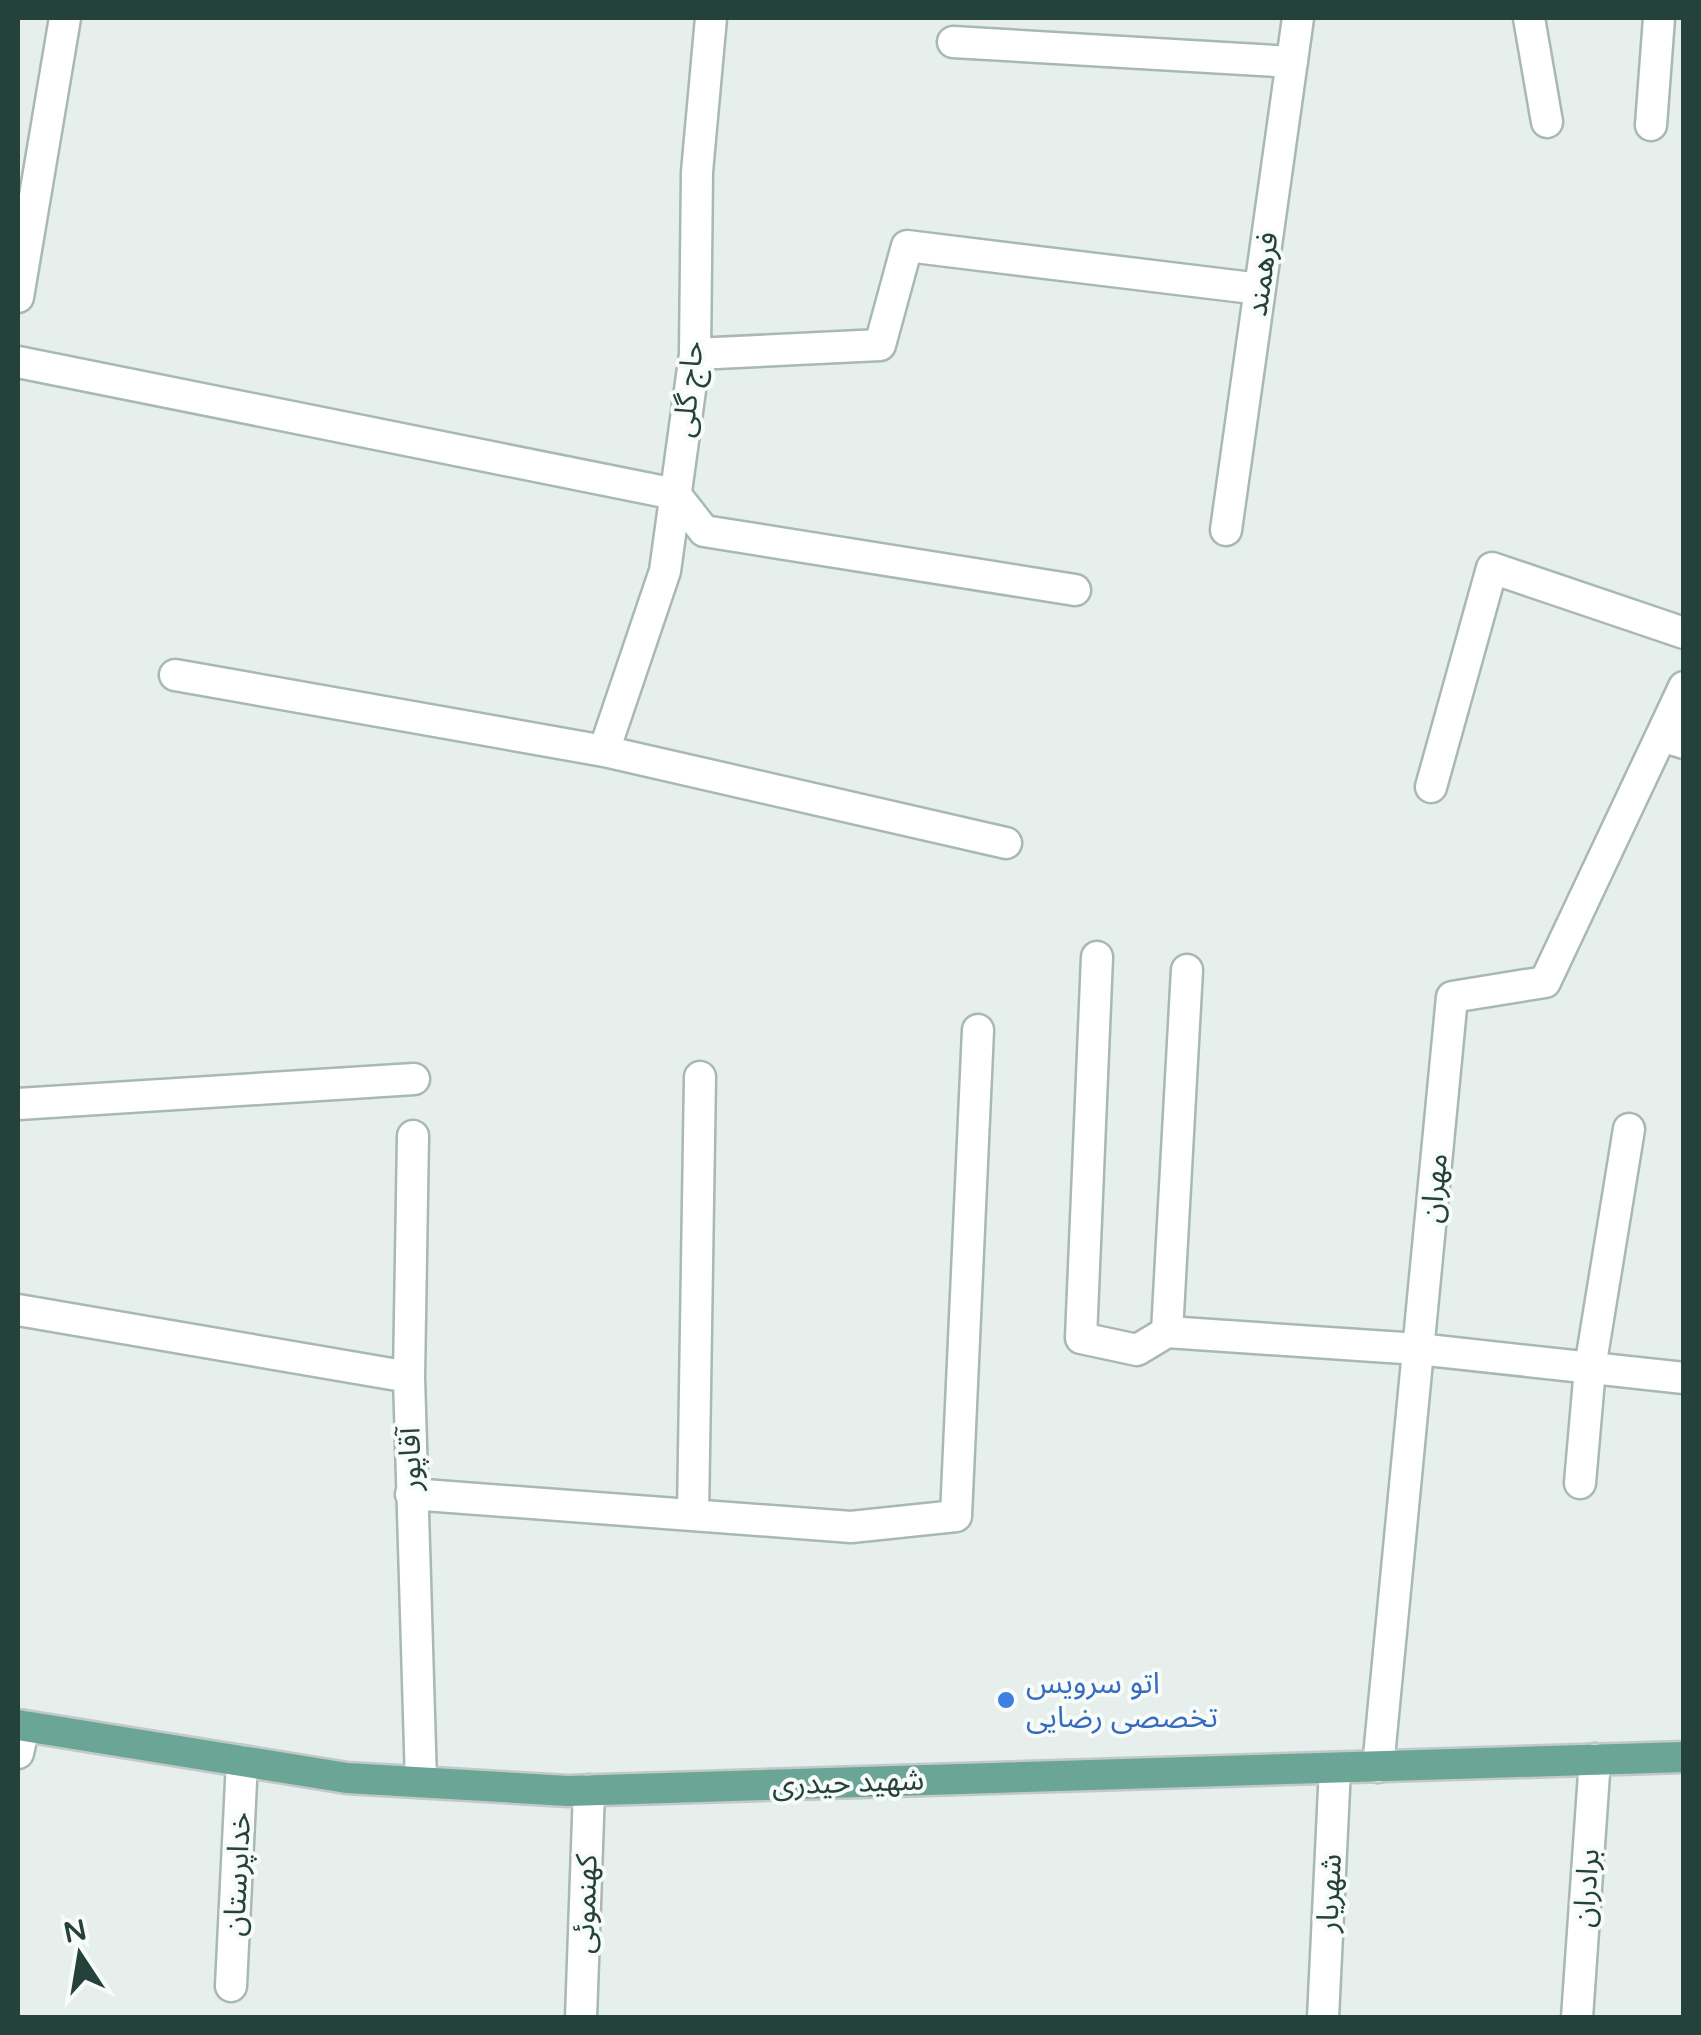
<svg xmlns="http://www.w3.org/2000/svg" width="1701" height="2035" font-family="'Varela Round','Noto Sans Arabic',sans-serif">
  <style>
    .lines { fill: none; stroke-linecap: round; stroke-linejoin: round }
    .minor-casing { stroke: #a8b8b2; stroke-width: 35 }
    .major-casing { stroke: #c2cac8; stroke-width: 35 }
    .minor { stroke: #fff; stroke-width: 30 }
    .major { stroke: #6aa596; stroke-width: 30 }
    .shop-dot { fill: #3f7fe0; stroke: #f7fbf9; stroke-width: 4 }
    .labels { text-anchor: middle; stroke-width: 8; stroke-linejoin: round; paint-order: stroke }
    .street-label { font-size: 30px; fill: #24423a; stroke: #f7fbf9 }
    .shop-label { font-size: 30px; fill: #366cbe; stroke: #f7fbf9; text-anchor: start }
  </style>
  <rect width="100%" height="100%" fill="#e6efeb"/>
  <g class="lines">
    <g class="minor-casing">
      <path id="minor" d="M1529,18l18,104
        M953,42l339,20
        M1651,125l8,-107
        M18,297l47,-279
        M695,354l185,-9 27,-99 353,43
        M18,362l657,132 29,37 371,59
        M1226,530l72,-512
        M175,675l429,76 402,92
        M1661,736l23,-49
        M604,751l61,-180 30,-217 2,-182 14,-154
        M1431,787l61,-219 192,65
        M1097,957l-16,381 56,12 30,-18
        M1187,970l-20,362 251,17 266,29
        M18,1104l396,-25
        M413,1136l-4,241 12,405
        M18,1310l391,67
        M1580,1483l10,-115 39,-239
        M411,1494l440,33 105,-11 22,-486
        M693,1515l7,-438
        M18,1753l6,-27
        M1378,1767l74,-770 93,-15 116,-246 23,7
        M231,1986l11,-225
        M581,2018l8,-228
        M1323,2018l12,-250
        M1577,2018l18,-259"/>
    </g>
    <g class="major-casing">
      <path id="major" d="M18,1725l329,53 221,13 1116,-34"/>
    </g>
    <use href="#minor" class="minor"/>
    <use href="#major" class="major"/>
  </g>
  <circle class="shop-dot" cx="1006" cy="1700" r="10"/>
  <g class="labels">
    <g class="street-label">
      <text transform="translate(1262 274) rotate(-82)" y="10">فرهمند</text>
      <text transform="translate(688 389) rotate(-84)" y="10">حاج گلی</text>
      <text transform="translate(1434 1188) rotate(-85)" y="10">مهران</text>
      <text transform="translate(410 1459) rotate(-91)" y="10">آقاپور</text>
      <text transform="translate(848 1782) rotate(-2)" y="10">شهید حیدری</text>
      <text transform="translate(237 1874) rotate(-87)" y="10">خداپرستان</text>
      <text transform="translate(1586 1888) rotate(-86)" y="10">برادران</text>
      <text transform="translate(1329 1893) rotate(-87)" y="10">شهریار</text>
      <text transform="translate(585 1904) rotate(-88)" y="10">کهنموئی</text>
    </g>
    <g class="shop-label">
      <text x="1026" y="1693">اتو سرویس<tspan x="1026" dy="34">تخصصی رضایی</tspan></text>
    </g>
  </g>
  <rect width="1701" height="2035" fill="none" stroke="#24423a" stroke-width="40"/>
  <g transform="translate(80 1955) rotate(348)" stroke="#f7fbf9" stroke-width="8" paint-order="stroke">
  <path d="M0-8L18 38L0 25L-18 38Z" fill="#24423a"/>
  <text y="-15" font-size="28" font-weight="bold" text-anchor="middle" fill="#24423a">N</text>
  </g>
</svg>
